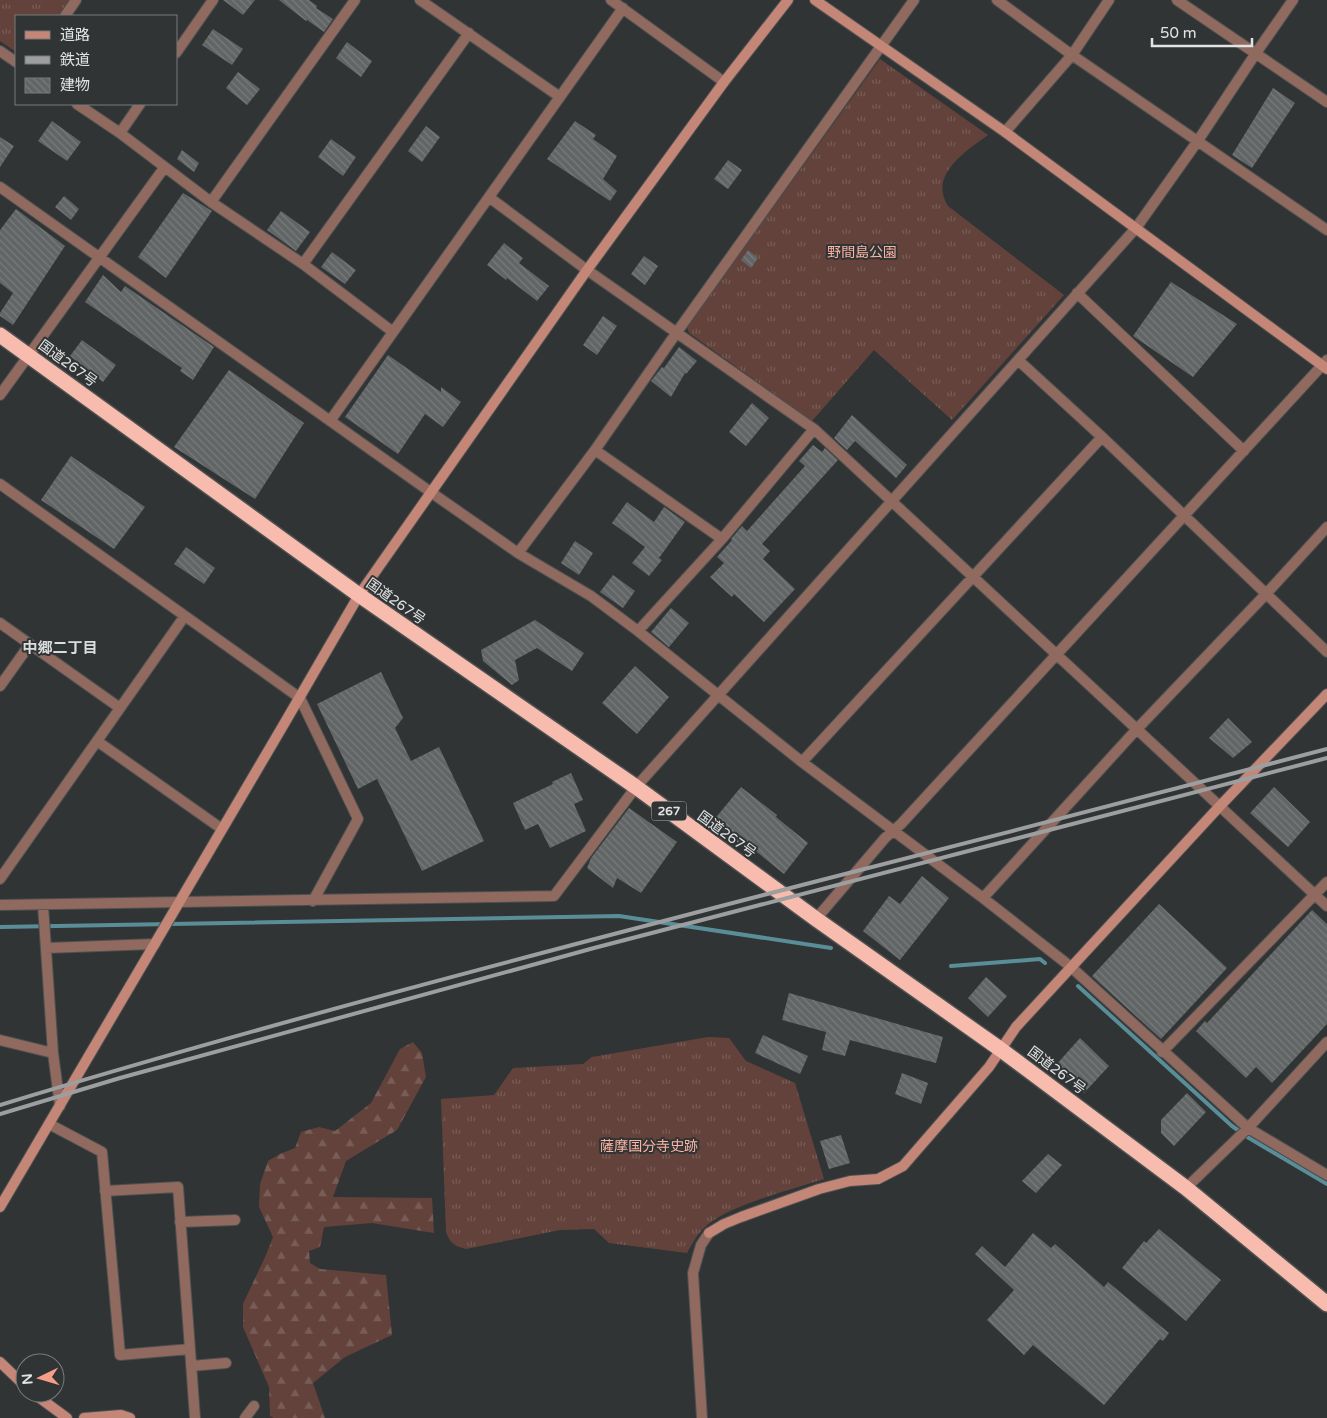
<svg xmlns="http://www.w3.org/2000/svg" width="1327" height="1418" font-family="'Varela Round','Noto Sans JP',sans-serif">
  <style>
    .grass { fill: url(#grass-tufts) }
    .forest { fill: url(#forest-firs) }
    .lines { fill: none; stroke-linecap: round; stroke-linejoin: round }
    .stream { stroke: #598e99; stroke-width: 4 }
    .building { fill: url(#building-back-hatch) }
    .street-casing { stroke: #4d5051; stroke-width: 12 }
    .secondary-casing { stroke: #4d5051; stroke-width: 12 }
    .highway-casing { stroke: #4d5051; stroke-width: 18 }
    .street { stroke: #90695f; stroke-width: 10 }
    .secondary { stroke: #c48677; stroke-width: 10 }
    .highway { stroke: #f7bcae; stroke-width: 15 }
    .rail { stroke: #9c9e9f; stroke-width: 4 }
    .labels { text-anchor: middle; stroke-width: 4; stroke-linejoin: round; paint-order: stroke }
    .shield { fill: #313435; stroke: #adafb0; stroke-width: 1 }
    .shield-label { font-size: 12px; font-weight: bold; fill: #e2e4e4 }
    .park-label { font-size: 14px; fill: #fcb3a2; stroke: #313435 }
    .street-label { font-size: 14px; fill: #e2e4e4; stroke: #313435 }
    .neighbourhood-label { font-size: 15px; font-weight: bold; fill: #d9ddde; stroke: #313435 }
  </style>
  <defs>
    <pattern id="grass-tufts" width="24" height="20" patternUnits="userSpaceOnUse" patternTransform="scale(1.25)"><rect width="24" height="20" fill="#62423b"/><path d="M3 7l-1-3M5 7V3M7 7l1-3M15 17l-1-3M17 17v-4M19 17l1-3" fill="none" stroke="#785d57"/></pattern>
    <pattern id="forest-firs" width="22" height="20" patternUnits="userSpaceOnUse" patternTransform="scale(1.25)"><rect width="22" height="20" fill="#62423b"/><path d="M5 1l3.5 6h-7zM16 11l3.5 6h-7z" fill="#785d57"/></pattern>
    <pattern id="building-back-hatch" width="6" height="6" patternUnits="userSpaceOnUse" patternTransform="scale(1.25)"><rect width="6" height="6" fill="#616566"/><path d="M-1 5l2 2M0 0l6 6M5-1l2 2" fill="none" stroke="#777b7c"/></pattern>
  </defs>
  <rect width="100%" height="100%" fill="#313435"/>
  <path class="grass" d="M0,0h70l-12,16h-42v36l-16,-11z
    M880,59l108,76c-22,16 -60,40 -40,71l116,89 -112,125 -78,-70 -62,71 -123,-88 -2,-6z
    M708,1037l21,1 17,23 49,22 29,96c-31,10 -97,27 -119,48 -8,7 -13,17 -18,26l-78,-10 -15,-14 -34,1 -94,19c-12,-3 -16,-6 -20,-17l-5,-133 53,-4 19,-27 70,-4 9,-7z"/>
  <path class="forest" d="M413,1042l9,11 4,24 -29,53 -51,31 -13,36 99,1 2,35 -62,-10 -48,4 -4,20 -11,4 1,12 10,6 66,6 6,60 -47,22 -32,26 12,35h-51l-4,-2 -1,-29 -26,-60v-23l23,-49 7,-18 -14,-30 1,-23 8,-23 12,-7 15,-6 6,-16 18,-5 16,4 36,-28 29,-54z"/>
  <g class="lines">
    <path class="stream" d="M0,927l619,-11 212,32
      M951,966l89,-7 5,4
      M1078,986l154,140 17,12 78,46"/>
  </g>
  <path class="building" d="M223,0h32l-12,15z
    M279,0h30l8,6 -1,2 17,11 -9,13 -17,-12 -1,1z
    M213,29l30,20 -11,16 -30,-20z
    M347,42l25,19 -11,16 -25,-19z
    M238,72l22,17 -13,16 -21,-17z
    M1273,88l22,15 -43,65 -20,-13z
    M52,121l29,21 -14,19 -29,-20z
    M575,121l21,14 -3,4 24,17 -14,23 14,12 -7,10 -63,-42z
    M426,126l14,11 -18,25 -14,-11z
    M0,137l14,9 -14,21z
    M331,139l25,18 -13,19 -25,-19z
    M182,150l17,13 -5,9 -17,-13z
    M728,160l14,10 -14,19 -14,-10z
    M183,193l29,18 -46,67 -28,-21z
    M64,196l15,13 -8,11 -16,-13z
    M16,209l49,37 -52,79 -13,-9v-3l13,-20 -13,-10v-53z
    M281,211l29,21 -14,19 -29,-21z
    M504,243l19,15 -4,5 30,23 -12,15 -30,-23 -1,2 -19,-15z
    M748,250l10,8 -7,10 -10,-8z
    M332,252l24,18 -11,14 -24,-17z
    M644,256l14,10 -13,19 -14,-11z
    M103,275l18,17 4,-6 89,61 -21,33 -13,-9 2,-3 -97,-66z
    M1171,282l66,42 -44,53 -60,-41z
    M603,316l14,10 -20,29 -14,-10z
    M82,340l34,25 -13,17 -33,-26z
    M679,347l18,14 -11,13 -1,-1 -14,24 -20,-16 11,-14 2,1z
    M388,355l53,37v-5l20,15 -18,25 -18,-13 -27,40 -53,-37z
    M229,370l75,53 -49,76 -81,-52z
    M752,403l17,15 -23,28 -17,-14z
    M852,415l55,50 -11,13 -41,-37 -8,9 -13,-12z
    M813,445l9,7 3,-4 13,12 -76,84 8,7 -7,8 32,30 -31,33 -30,-28 -2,3 -22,-20 14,-14 -7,-6 15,-17 -1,-1 11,-13 5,5 58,-65 -6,-5z
    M71,456l74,51 -31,42 -73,-49z
    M627,502l27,20 10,-15 21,15 -26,36 3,2 -13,16 -17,-13 13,-16 -33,-24z
    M575,541l18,12 -14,22 -18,-12z
    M186,547l29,21 -11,16 -30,-20z
    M613,575l22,16 -12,17 -23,-16z
    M671,608l18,15 -20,24 -18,-15z
    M535,620l49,33 -12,18 -35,-23 -22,12 4,20 -7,5 -29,-24 -2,-11z
    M635,666l34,31 -32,37 -35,-31z
    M381,672l22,46 -8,10 16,33 28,-14 45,94 -62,30 -45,-92 -19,10 -41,-85z
    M1228,718l24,24 -19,16 -24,-20z
    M571,773l12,27 -9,4 12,27 -36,17 -12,-24 -13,6 -12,-27 40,-19 -1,-2z
    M741,787l36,28 -1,2 32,26 -24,31 -32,-26 -4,4 -35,-31z
    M1274,787l36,35 -22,25 -38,-34z
    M629,808l48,34 -36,51 -24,-15 -4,10 -26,-20 4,-10z
    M922,876l27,22 -49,62 -37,-29 26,-35 11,8z
    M1159,904l68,64 -66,71 -69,-63z
    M1312,910l15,14v100l-55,59 -16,-16 -10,11 -50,-47 9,-10 2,2z
    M986,977l21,19 -19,21 -20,-19z
    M789,993l154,44 -7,26 -86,-23 -5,16 -23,-6 4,-18 -44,-12z
    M763,1035l45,21 -8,18 -45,-21z
    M1080,1038l29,28 -25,27 -28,-28z
    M902,1073l26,10 -7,21 -26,-10z
    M1187,1093l19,19 -32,34 -13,-13v-13z
    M841,1135l9,28 -21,6 -9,-28z
    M1048,1154l14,11 -26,28 -14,-12z
    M1159,1229l62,51 -35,41 -64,-53 22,-27 2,2z
    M1033,1233l18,15 4,-4 49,43 4,-5 61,51 -6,8 -3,-2 -56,66 -71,-60 -9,10 -37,-35 27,-30 -39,-36 7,-8 23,21z"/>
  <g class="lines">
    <g class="street-casing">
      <path id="street" d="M420,0l140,97
        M611,0l113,82
        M997,0l75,55 255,175
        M1177,0l150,102
        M65,16l11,-16
        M0,51l16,11
        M176,53l37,-53
        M77,104l43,29 91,69 92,62 90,68
        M1005,132l67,-77 37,-55
        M120,133l20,-29
        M0,187l432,306 86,60 73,43 47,35 164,131 181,136 88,69 177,161 79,47
        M490,198l97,72 227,159 513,477
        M211,202l144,-202
        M303,264l166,-231
        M1077,293l167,158
        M1018,360l84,77 225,215
        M0,395l164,-227
        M330,421l293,-413
        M595,450l127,89
        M0,484l300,214 58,121 -45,82
        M518,553l77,-103 82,-118 237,-332
        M0,623l120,85
        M638,631l84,-92 92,-110
        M0,686l30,-42
        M97,741l125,88
        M802,762l300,-325
        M0,879l184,-262
        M983,898l153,-168 130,-136 61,-67
        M0,905l554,-9 82,-109 500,-559 61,-86 59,-89 37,-53
        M43,905l10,148 7,53
        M816,919l69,-81 16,-14 426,-464
        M46,948l109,-4
        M0,1040l53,13
        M1162,1052l165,-170
        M49,1124l53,28 18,203 70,-6 -12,-162 -73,4
        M1186,1188l62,-60 79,-86
        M180,1222l55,-2
        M190,1349l5,69
        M191,1366l35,-3
        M245,1418l9,-12
        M702,1418l-9,-145 8,-28 8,-12"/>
    </g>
    <g class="secondary-casing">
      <path id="secondary" d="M815,0l190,132 322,237
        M0,1207l284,-483 75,-129 228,-325 137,-188 64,-82
        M709,1233l15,-9 17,-7 78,-28 31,-8 28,-2 25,-13 86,-99 27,-40 203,-220 108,-113
        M0,1362l25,24
        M33,1393l34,25
        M84,1418l37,-3 9,3"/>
    </g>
    <g class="highway-casing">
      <path id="highway" d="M0,335l359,260 277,192 180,132 184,130 186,139 141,116"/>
    </g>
    <use href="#street" class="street"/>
    <use href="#secondary" class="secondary"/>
    <use href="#highway" class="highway"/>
    <path class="rail" d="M0,1105c267,-81 536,-151 806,-221 174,-44 347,-90 521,-135
      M0,1114l120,-36 474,-130 733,-190"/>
  </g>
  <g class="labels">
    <rect class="shield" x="651.5" y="801.5" width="35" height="19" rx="4"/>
    <g class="shield-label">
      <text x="669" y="815">267</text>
    </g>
    <g class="park-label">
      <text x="862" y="257">野間島公園</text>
      <text x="649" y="1151">薩摩国分寺史跡</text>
    </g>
    <g class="street-label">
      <text transform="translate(68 363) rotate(36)" y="5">国道267号</text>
      <text transform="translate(396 601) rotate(35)" y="5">国道267号</text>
      <text transform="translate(727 834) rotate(36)" y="5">国道267号</text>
      <text transform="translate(1057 1070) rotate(37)" y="5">国道267号</text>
    </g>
    <g class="neighbourhood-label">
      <text x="60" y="653">中郷二丁目</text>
    </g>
  </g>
  <rect x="15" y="15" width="162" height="90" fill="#313435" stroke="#787a7b"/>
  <rect x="25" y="31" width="25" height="8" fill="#c48677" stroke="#787a7b"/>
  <text x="60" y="40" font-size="15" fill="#e2e4e4">道路</text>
  <rect x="25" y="56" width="25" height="8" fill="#9c9e9f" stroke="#787a7b"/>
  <text x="60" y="65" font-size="15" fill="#e2e4e4">鉄道</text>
  <rect x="25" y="78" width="25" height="15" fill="url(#building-back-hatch)" stroke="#787a7b"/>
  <text x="60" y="90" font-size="15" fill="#e2e4e4">建物</text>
  <g transform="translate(40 1378) rotate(265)"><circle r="24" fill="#313435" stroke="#787a7b"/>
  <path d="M0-4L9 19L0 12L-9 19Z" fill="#f49e89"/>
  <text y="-8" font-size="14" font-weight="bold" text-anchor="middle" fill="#e2e4e4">N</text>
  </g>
  <path d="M1152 38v8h100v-8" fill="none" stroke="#e2e4e4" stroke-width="2.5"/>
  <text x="1160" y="38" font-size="15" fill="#e2e4e4" stroke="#313435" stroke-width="4" paint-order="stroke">50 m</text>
</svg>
